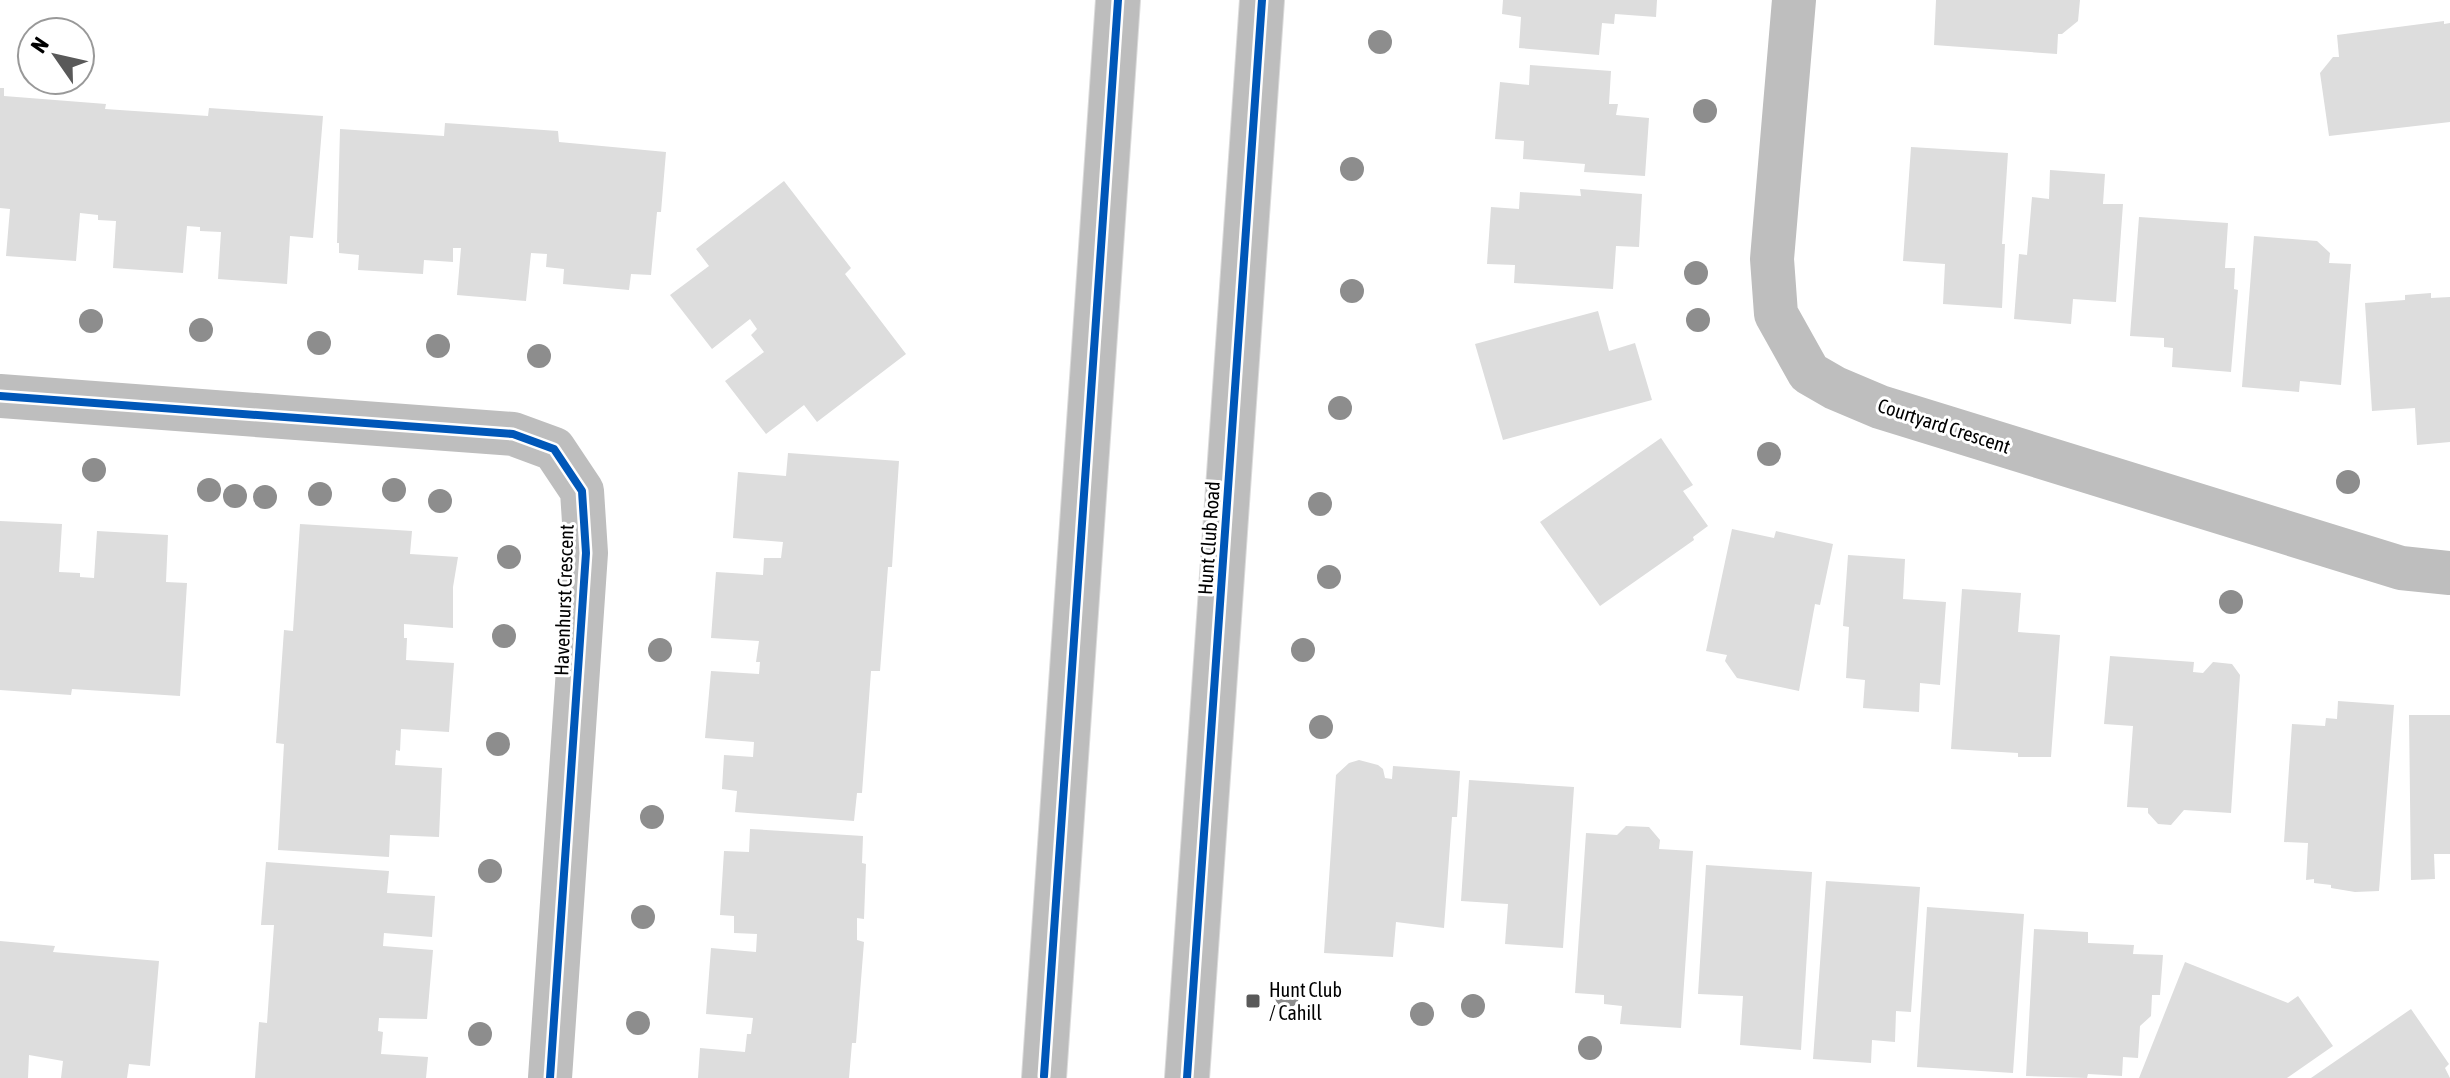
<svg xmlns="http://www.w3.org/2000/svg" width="2450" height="1078" font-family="'Asap Condensed',sans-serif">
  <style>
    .building { fill: #ddd }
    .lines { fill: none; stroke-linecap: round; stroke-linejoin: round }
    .primary-casing { stroke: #dbdbdb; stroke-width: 46 }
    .minor { stroke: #bebebe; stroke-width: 44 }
    .primary { stroke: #bdbdbd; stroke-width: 44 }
    .cycleway-casing { stroke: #fff; stroke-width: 13 }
    .cycleway { stroke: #0057b8; stroke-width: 8 }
    .tree { fill: #8d8d8d }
    .poi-dot { fill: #595959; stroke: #fff; stroke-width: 3 }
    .labels { text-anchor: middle; stroke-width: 6; stroke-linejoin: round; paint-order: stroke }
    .street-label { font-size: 20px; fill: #000; stroke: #fff }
    .poi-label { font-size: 20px; fill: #000; stroke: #fff; text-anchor: start }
  </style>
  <rect width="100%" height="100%" fill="#fff"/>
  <path class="building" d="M1503,0h154l-1,17 -41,-3 -1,10 -12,-1 -3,32 -80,-7 2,-31 -19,-3z
    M1936,0h144l-2,21 -16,13h-4l-1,20 -123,-9z
    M2444,21v3l6,-1v99l-121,14 -9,-63 13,-16h6l-2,-22z
    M1530,65l81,6 -2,33h9l-2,11 33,3 -4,58 -61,-4 1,-8 -62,-5 1,-18 -29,-2 5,-57 29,3z
    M0,88h4v8l102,8 -1,5 103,7 1,-8 114,8 -10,122 -23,-2 -3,48 -69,-5 3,-47 -21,-1v-4l-13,-1 -4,47 -70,-5 3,-47 -18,-1v-5l-18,-2 -4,48 -70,-5 4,-47 -10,-1z
    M445,123l113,8 1,11 107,10 -5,60h-4l-6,63 -20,-1 -2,16 -66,-6 1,-15 -18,-2 1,-13 -16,-1 -5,48 -69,-6 4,-47h-8v14l-29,-2 -1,14 -65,-4 1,-15 -20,-2v-10h-2l3,-114 104,7z
    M1911,147l97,6 -6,91h3l-3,64 -59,-4 2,-40 -42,-3z
    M2050,170l55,4 -2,30h20l-7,98 -43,-3 -2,25 -57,-5 5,-65 8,1 5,-58 17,2z
    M784,181l67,87 -6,6 61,80 -89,68 -13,-17 -38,29 -41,-53 39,-29 -13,-17 6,-6 -7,-10 -38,30 -42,-54 39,-29 -13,-17z
    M1580,189l62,5 -3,53 -23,-1 -3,43 -99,-6 1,-18 -28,-1 4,-57 28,2 1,-17 61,4z
    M2139,217l89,6 -3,45h10l-1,21 4,1 -7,82 -59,-5 1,-19 -9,-1v-9l-34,-2z
    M2254,236l63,5 13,12 -1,10 22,1 -10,121 -41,-4 -1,11 -57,-5z
    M2431,293v5l19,-1v145l-33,3 -2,-37 -43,3 -7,-108 40,-3v-5z
    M1598,311l11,40 26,-8 17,57 -149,40 -28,-96z
    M1661,438l32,47 -10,6 25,35 -15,11 1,3 -94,66 -60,-84z
    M788,453l111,8 -7,106h-4l-8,104h-9l-9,122h-5l-3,28 -119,-9 2,-21 -15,-2 2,-34 29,2 1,-15 -49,-4 6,-67 48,3 1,-12h-4l3,-21 -48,-3 5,-66 47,3 1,-17h17l2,-16 -50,-4 5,-66 48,4z
    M0,521l62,3 -3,48 21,1v4l14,1 3,-47 71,4 -2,47 21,1 -7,113 -108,-7 -1,6 -71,-5z
    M300,524l112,7 -2,23 48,3 -5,30v41l-49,-4v14h3l-1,22 48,3 -5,69 -48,-3 -1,22 -4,-1 -1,15 47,3 -3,69 -49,-2 -1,22 -111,-7 6,-106 -8,-1 8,-113 9,1z
    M1732,529l42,9 2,-7 57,13 -13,61 -5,-1 -16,87 -62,-13 -12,-17 2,-6 -21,-4z
    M1848,555l57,4 -2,40 43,3 -6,83 -20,-2 -1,29 -56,-4 2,-28 -19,-2 3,-51 -6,-1z
    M1962,589l59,4 -3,39 42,3 -9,122h-33v-4l-67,-4z
    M2110,656l84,6 -1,10 10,1 10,-11 19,2 8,11 -9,138 -47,-3 -13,15 -13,-1 -10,-11v-5l-21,-1 6,-81 -29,-2z
    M2338,701l56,4 -15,186 -24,1 -24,-4v-3l-17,-2v-4l-8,1 2,-37 -24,-1 8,-118 33,2 1,-8 11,1z
    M2409,715h41v139h-16l1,25 -24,1z
    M1359,760l19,5 5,4 2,9 7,1 1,-13 67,5 -3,46h-5l-8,111 -48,-6 -3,35 -69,-4 12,-178 13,-12z
    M1469,780l105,7 -11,161 -58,-4 3,-40 -47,-3z
    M1626,826l23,1 11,13 -1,9 34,2 -12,177 -61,-4 2,-18 -18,-2v-9l-29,-2 11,-160 31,2z
    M750,829l113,7 -1,27 4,1 -2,55 -7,-1v22l7,2 -8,101h-4l-3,35h-151l2,-30 45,4 2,-18h4l2,-16 -47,-4 5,-66 45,4 1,-18 -23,-1v-17l-14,-1 4,-64 25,1z
    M266,862l123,9 -2,22 48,3 -3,41 -48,-4 -1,13 50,4 -6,69 -48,-1 -1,13 5,1 -2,22 47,3 -2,21h-171l4,-56 8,1 7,-98h-13z
    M1706,865l106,7 -11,178 -61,-5 3,-49 -45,-2z
    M1826,881l94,6 -9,125 -15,-1 -1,31 -23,-2 -1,23 -58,-4z
    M1927,907l97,7 -11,159 -96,-6z
    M2034,929l54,3v11l46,2 -1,9 30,1 -3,40h-8l-1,21 -11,10 -2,32 -15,-1 -1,19 -34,-2 -1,4 -61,-2z
    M0,941l55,5 -2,6 106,9 -9,105 -21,-2 -2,14h-66l2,-17 -34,-6 -1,23h-28z
    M2185,962l103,41 10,-7 35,50 -46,32h-148z
    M2411,1009l38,55 -4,4 5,10h-139z"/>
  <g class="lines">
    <g class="primary-casing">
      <path id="primary" d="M1044,1078l74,-1078
        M1187,1078l75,-1078"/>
    </g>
    <path class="minor" d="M1794,0l-22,259 4,55 33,59 26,15 45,19 521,161 49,5
      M0,396l513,38 41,15 28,42 4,62 -36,525"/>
    <use href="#primary" class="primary"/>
    <g class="cycleway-casing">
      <path id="cycleway" d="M0,396l513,38 41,15 28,42 4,62 -36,525
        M1044,1076l74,-1076
        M1187,1078l75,-1078"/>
    </g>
    <use href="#cycleway" class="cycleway"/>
  </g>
  <g class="tree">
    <circle cx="1380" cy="42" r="12"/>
    <circle cx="1705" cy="111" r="12"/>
    <circle cx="1352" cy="169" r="12"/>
    <circle cx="1696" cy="273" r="12"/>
    <circle cx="1352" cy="291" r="12"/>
    <circle cx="1698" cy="320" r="12"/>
    <circle cx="91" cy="321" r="12"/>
    <circle cx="201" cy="330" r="12"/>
    <circle cx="319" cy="343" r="12"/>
    <circle cx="438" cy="346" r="12"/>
    <circle cx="539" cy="356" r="12"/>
    <circle cx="1340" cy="408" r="12"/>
    <circle cx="1769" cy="454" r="12"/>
    <circle cx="94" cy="470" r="12"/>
    <circle cx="2348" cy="482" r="12"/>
    <circle cx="209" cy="490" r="12"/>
    <circle cx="394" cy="490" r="12"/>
    <circle cx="320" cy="494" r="12"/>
    <circle cx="235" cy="496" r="12"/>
    <circle cx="265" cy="497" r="12"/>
    <circle cx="440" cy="501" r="12"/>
    <circle cx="1320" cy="504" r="12"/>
    <circle cx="509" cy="557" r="12"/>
    <circle cx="1329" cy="577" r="12"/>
    <circle cx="2231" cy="602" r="12"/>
    <circle cx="504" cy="636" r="12"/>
    <circle cx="660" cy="650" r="12"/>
    <circle cx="1303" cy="650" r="12"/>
    <circle cx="1321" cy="727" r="12"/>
    <circle cx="498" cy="744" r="12"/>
    <circle cx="652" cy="817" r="12"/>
    <circle cx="490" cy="871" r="12"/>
    <circle cx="643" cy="917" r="12"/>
    <circle cx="1287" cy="996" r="12"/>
    <circle cx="1473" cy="1006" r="12"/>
    <circle cx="1422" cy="1014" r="12"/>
    <circle cx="638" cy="1023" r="12"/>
    <circle cx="480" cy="1034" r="12"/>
    <circle cx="1590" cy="1048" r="12"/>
  </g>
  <rect class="poi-dot" x="1245" y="993" width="16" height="16" rx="4"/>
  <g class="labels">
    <g class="street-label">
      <text transform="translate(1944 426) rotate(18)" y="7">Courtyard Crescent</text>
      <text transform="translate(1209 538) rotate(-86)" y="7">Hunt Club Road</text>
      <text transform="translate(564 600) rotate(-88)" y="7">Havenhurst Crescent</text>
    </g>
    <g class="poi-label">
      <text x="1269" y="997">Hunt Club<tspan x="1269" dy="23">/ Cahill</tspan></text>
    </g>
  </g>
  <g transform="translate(56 56) rotate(304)"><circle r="38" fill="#ffffff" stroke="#999999" stroke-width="2"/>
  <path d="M0-6L14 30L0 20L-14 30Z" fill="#595959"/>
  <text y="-12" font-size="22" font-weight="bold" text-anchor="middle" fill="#000000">N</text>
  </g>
</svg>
